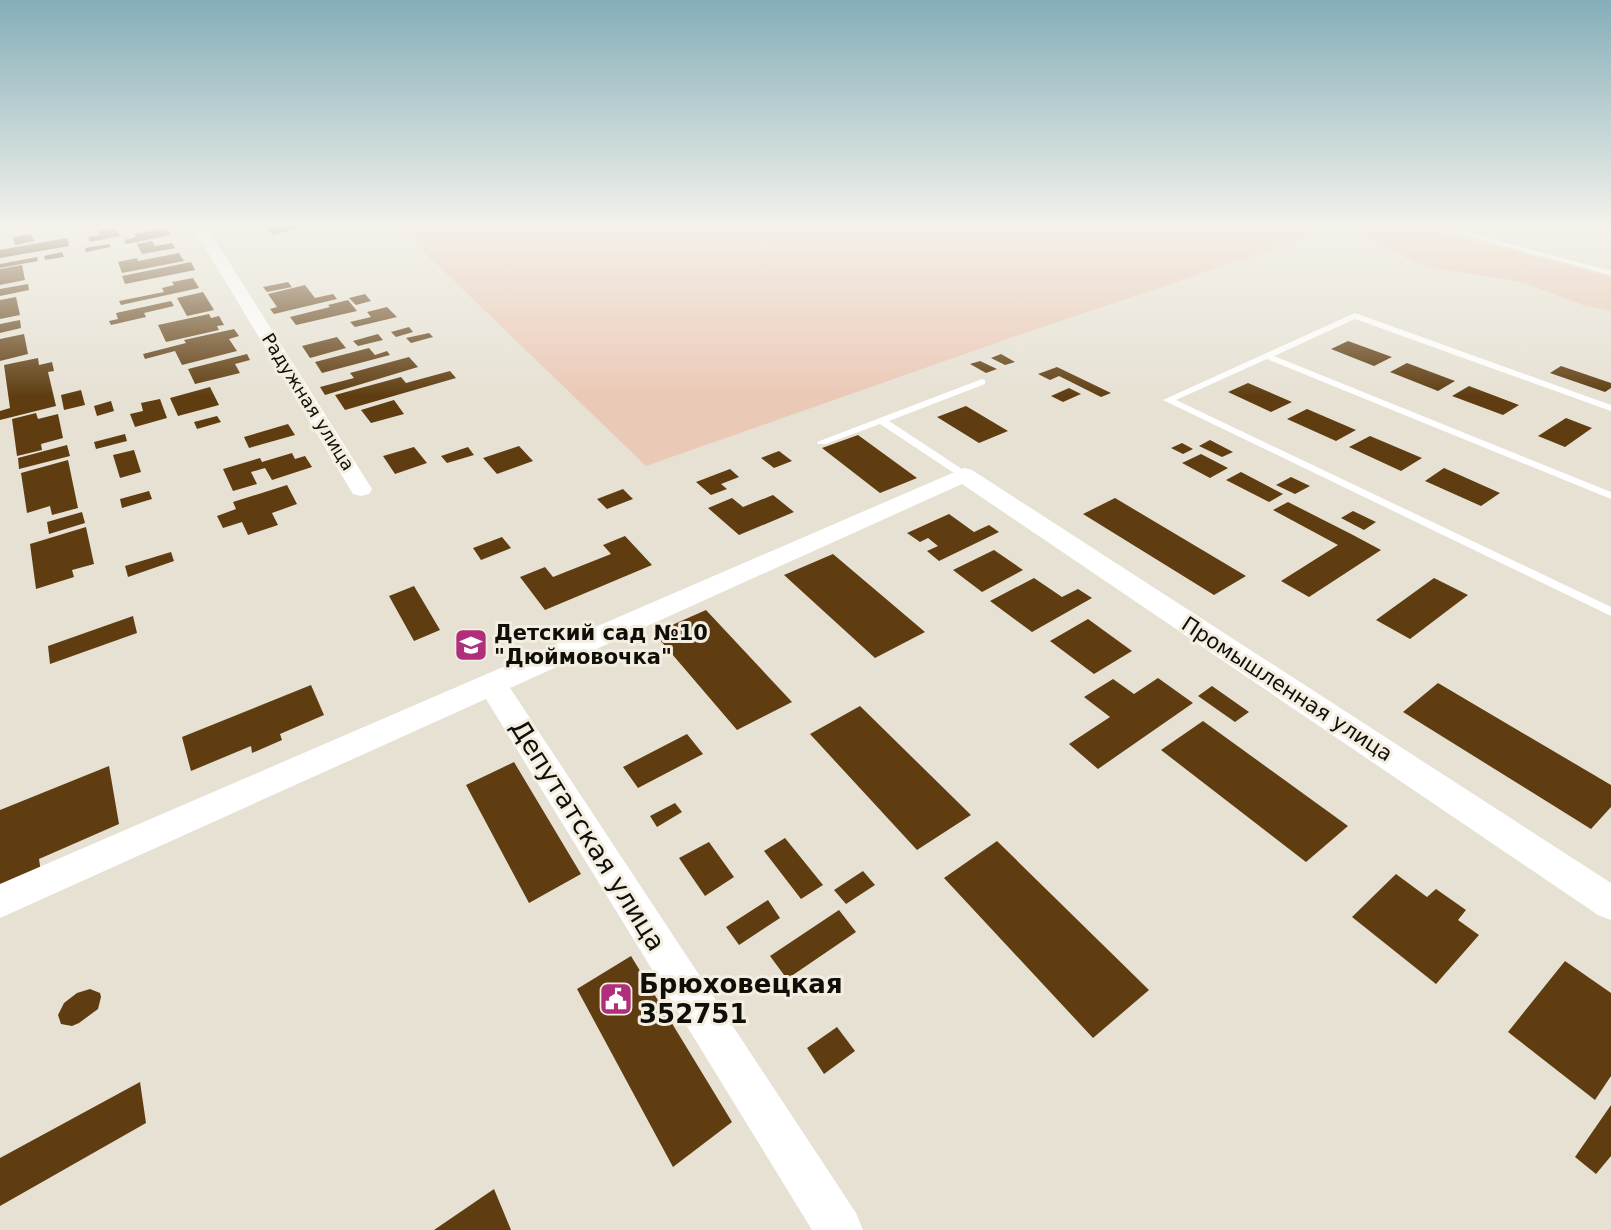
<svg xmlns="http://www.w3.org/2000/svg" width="1611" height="1230" font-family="'DejaVu Sans',sans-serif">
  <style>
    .green { fill: #ebc9b7 }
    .building { fill: #5f3d11 }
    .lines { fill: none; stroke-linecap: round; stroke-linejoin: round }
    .service { fill: #fff; fill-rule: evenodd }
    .minor { fill: #fff; fill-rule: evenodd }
    .labels { text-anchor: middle; stroke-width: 6; stroke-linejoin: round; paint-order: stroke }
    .far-street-label { font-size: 18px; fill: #0f0e09; stroke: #f3eee0 }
    .poi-label { font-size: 21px; font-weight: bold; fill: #0f0e09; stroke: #f3eee0; text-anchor: start }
    .street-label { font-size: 21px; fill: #0f0e09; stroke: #f3eee0 }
    .near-street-label { font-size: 26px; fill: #0f0e09; stroke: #f3eee0 }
    .near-poi-label { font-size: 26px; font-weight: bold; fill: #0f0e09; stroke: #f3eee0; text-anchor: start }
  </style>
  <rect width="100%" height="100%" fill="#e6e1d3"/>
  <path class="green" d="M395,224h953l-335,113 -367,129z
    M1360,224h51l200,53v34l-28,-6 -50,-19 -27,-7 -81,-12 -74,-35v-5z"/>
  <path class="building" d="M299,224l3,3 -29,8 -9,-10z
    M116,228l4,8 -30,6 -2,-5 12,-2 -2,-4z
    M167,228l4,7 -45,9 -2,-4 12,-3 -2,-3z
    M31,234l3,7 -19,4 -2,-8z
    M67,238l2,8 -69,12v-8z
    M152,241l3,5 17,-3 3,5 -33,6 -5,-10z
    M109,244l2,3 -25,5 -1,-4z
    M62,252l2,5 -19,3 -1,-4z
    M179,253l5,8 -62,12 -4,-11 19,-4 1,3z
    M37,257l1,4 -38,7v-4z
    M191,262l4,8 -70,14 -3,-8z
    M22,265l3,15 -25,5v-16z
    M193,278l6,10 -78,17 -2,-4 45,-9 -2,-4 12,-3 -2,-3z
    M288,282l4,5 -25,5 -4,-5z
    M28,284l1,6 -29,6v-7z
    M305,285l10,13 18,-4 4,5 -63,15 -4,-5 7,-2 -9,-13z
    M203,292l11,18 -27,6 -10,-18z
    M365,294l6,7 -15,4 -7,-7z
    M16,297l4,18 -20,4v-19z
    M348,300l9,11 -61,14 -6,-8 40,-10 -2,-2z
    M171,301l3,5 -30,7 2,4 -35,8 -2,-4 9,-2 -2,-6z
    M387,307l10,10 -42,10 -5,-5 21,-5 -4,-5z
    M209,314l2,4 8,-2 5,9 -7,1 2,4 -53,12 -8,-17z
    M20,320l1,8 -21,5v-9z
    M409,327l4,5 -17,5 -5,-5z
    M234,329l5,7 -10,3 8,12 -55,14 -7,-14 -30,8 -2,-5 43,-11 -2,-3z
    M429,333l4,4 -22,6 -5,-5z
    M24,334l4,20 -28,7v-22z
    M378,334l5,6 -25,6 -5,-5z
    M337,337l9,11 -36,10 -8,-12z
    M1348,341l44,16 -18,9 -43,-17z
    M369,348l6,7 12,-4 3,4 -68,18 -7,-11z
    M247,354l3,6 -15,4 5,9 -45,11 -7,-15z
    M1001,354l14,8 -10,3 -14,-7z
    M409,357l9,10 -93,28 -5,-8 34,-9 -4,-5z
    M38,358l1,7 13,-3 2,9 -6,1 8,34 -56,14v-9l10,-3 -6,-43z
    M980,361l17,8 -11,4 -16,-9z
    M1407,363l48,18 -17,10 -48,-19z
    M1561,366l50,17v5l-6,4 -55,-19z
    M1057,367l54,26 -10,4 -42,-21 -9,4 -12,-6z
    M450,371l6,7 -111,32 -10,-15 66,-18 5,6z
    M1248,383l44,19 -21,10 -43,-20z
    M1469,386l50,19 -16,10 -51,-19z
    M210,387l9,18 -41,11 -8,-18z
    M1069,388l12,6 -18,8 -12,-6z
    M81,390l4,15 -21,5 -3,-15z
    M160,399l7,19 -32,9 -5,-13 13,-3 -2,-8z
    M394,400l10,14 -33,9 -10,-13z
    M111,401l3,10 -17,5 -3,-10z
    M966,406l42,25 -29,12 -42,-26z
    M1307,409l49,21 -20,11 -49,-22z
    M36,413l2,6 20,-5 5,24 -22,6 1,6 -25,6 -5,-37z
    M217,416l4,6 -24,7 -3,-7z
    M1566,418l26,10 -27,19 -27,-11z
    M288,424l7,11 -46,13 -5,-11z
    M125,434l2,7 -31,8 -2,-7z
    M858,435l59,43 -37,15 -58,-45z
    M1370,436l52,22 -21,13 -52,-24z
    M1210,440l23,12 -11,5 -23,-11z
    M1182,443l11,6 -10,5 -12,-6z
    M67,445l3,11 -51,13 -1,-11z
    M519,446l14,15 -36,13 -14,-16z
    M414,447l13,16 -32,11 -12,-18z
    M468,447l6,8 -27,8 -6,-7z
    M134,450l7,22 -21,6 -7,-23z
    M779,451l13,10 -18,7 -13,-10z
    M292,453l3,6 10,-3 7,11 -40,13 -7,-12 -14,4 6,12 -24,7 -10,-22 37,-11 2,4z
    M1201,454l27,14 -18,10 -28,-15z
    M68,460l10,48 -26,7 -2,-9 -23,7 -6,-40z
    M1444,468l56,25 -19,13 -56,-25z
    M730,469l9,8 -18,7 6,5 -16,6 -15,-13z
    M1241,472l42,22 -14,8 -43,-22z
    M1291,477l19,9 -15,8 -19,-9z
    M287,485l10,19 -25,9 6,12 -30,10 -6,-13 -19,6 -6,-12 19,-7 -3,-7z
    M623,489l10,10 -26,10 -10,-10z
    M149,491l3,8 -30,9 -2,-9z
    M773,495l21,17 -55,23 -31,-27 24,-10 11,9z
    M1115,498l131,78 -32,19 -131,-81z
    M1288,502l65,33 28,15 -72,47 -28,-16 57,-36 -65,-35z
    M1353,511l23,11 -12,8 -23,-12z
    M82,512l3,11 -36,11 -2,-12z
    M949,514l25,18 15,-7 10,7 -60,29 -12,-10 11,-5 -10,-8 -8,4 -13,-9z
    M86,527l8,37 -22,6 2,7 -38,12 -6,-45z
    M625,536l27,29 -107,45 -25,-33 25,-10 8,10 58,-23 -8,-9z
    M502,537l9,11 -30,12 -8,-12z
    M994,550l29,20 -41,22 -29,-22z
    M171,552l3,9 -46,16 -3,-11z
    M833,554l92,78 -50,26 -91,-83z
    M1034,578l28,19 16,-8 14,9 -60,34 -42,-31z
    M1434,578l34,17 -58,44 -34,-19z
    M414,586l26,44 -26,11 -25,-45z
    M706,610l86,92 -55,28 -83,-97z
    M133,616l4,17 -87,31 -2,-18z
    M1088,619l44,32 -38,23 -44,-33z
    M1158,678l35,25 -95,66 -29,-25 41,-27 -26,-20 29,-18 21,15z
    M1438,683l173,102v22l-20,22 -188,-117z
    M311,685l13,30 -44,19 2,6 -30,13 -1,-7 -60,25 -9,-34z
    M1212,686l37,26 -14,10 -37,-26z
    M860,706l111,109 -54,35 -107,-116z
    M1203,721l145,105 -42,36 -145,-112z
    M687,734l16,20 -65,34 -15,-21z
    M514,762l67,112 -52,29 -63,-118z
    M109,766l10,58 -80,35 2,13 -41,19v-81z
    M675,803l7,9 -25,15 -7,-11z
    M785,838l38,47 -22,14 -37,-48z
    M997,841l152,149 -56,48 -149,-160z
    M709,842l25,35 -29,19 -26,-38z
    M863,871l12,14 -29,19 -12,-14z
    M1396,874l31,23 9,-8 30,21 -8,10 21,15 -43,49 -84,-67z
    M768,900l12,18 -41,27 -13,-18z
    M839,910l17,22 -69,47 -17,-23z
    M631,956l101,166 -59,45 -96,-178z
    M1565,961l46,32v83l-16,24 -87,-68z
    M90,989l10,4 1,4 -3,12 -19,14 -7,3 -11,-2 -3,-9 6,-12 13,-10z
    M837,1027l18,24 -31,23 -17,-26z
    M140,1082l6,41 -146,83v-48z
    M1611,1105v51l-15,18 -21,-17z
    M494,1189l17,41h-77z"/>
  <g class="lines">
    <path class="service" d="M1424,224h10l177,47v4z
      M1355,313l256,92v6l-256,-92 -81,37 337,136v7l-344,-140 -91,41 435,207v9l-448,-216z
      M982,379l3,1v4l-96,37 79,52v4h-8l-80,-53 -54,20h-8l-1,-2z"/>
    <path class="minor" d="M0,224h21l-2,3 -19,3z
      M64,224h27c-6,6 -21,6 -27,0z
      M191,224h14l167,265 -3,5 -8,2 -8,-2z
      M964,468l8,2 639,413v37l-13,-5 -636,-431 -452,204 346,525 7,17h-51l-326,-531 -486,219v-34z"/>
  </g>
  <linearGradient id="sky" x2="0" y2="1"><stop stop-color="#84aeb9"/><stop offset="0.57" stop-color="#f4f2eb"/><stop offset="1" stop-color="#f4f2eb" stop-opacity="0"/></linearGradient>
  <rect width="1611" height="396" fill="url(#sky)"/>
  <defs>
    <g id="school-square" transform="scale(1.725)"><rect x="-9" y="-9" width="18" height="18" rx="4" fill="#b02f7b" stroke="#f3eee0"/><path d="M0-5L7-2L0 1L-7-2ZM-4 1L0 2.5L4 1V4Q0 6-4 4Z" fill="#fff"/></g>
    <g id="civic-square" transform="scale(1.725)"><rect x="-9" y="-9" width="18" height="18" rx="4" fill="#b02f7b" stroke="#f3eee0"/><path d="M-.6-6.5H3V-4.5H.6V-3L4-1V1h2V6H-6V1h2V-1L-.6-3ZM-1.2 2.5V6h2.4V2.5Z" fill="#fff"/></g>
  </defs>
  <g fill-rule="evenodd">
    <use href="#school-square" x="471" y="645"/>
    <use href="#civic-square" x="616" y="999"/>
  </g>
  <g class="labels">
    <g class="far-street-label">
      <text transform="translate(308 402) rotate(58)" y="6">Радужная улица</text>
    </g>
    <g class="poi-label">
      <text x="494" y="640">Детский сад №10<tspan x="494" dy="24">"Дюймовочка"</tspan></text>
    </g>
    <g class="street-label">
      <text transform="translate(1287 689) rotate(33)" y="7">Промышленная улица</text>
    </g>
    <g class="near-street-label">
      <text transform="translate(588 835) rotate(58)" y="9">Депутатская улица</text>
    </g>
    <g class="near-poi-label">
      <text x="639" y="993">Брюховецкая<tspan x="639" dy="30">352751</tspan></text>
    </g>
  </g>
</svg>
